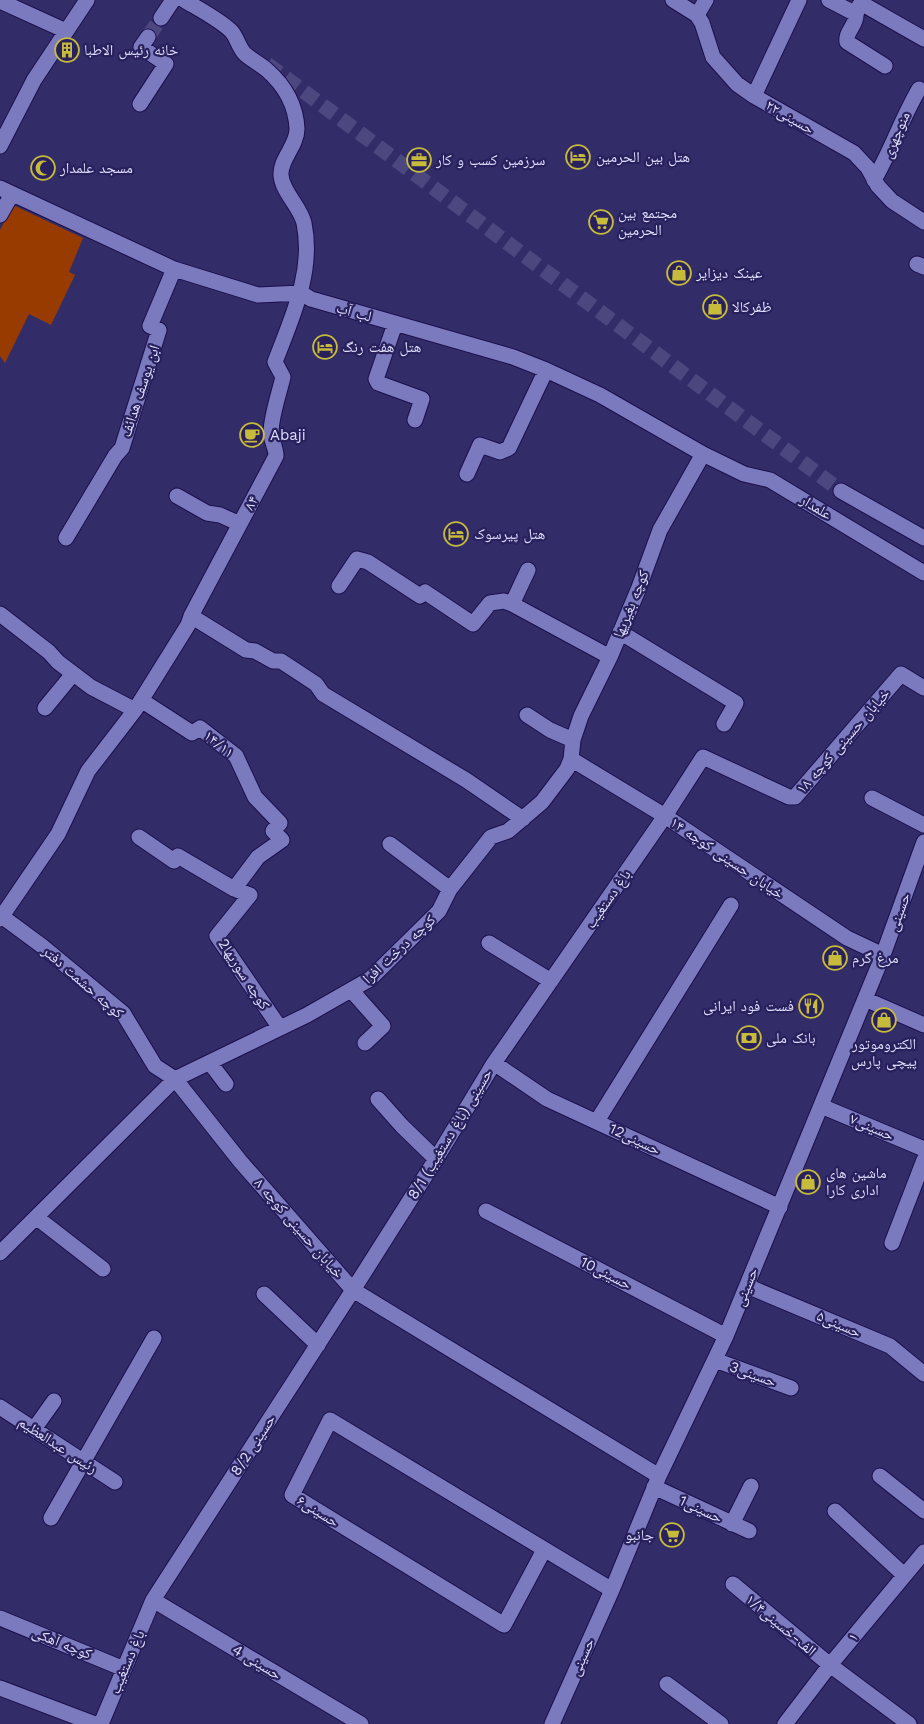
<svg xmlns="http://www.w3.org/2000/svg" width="924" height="1724" font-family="'Work Sans','Noto Naskh Arabic',sans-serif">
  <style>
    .green { fill: #983b00 }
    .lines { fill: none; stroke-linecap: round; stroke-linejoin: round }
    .minor-tunnel { stroke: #4c477f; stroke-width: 15; stroke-dasharray: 15 8; stroke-linecap: butt }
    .minor-casing { stroke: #1c104c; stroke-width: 17 }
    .minor { stroke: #7c7abf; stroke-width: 15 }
    .labels { text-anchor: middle; stroke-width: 4.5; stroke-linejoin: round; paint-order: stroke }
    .poi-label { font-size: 15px; fill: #dedffd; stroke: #29215d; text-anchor: start }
    .street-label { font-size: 15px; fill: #dedffd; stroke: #29215d }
  </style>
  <rect width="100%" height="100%" fill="#322c69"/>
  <path class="green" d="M13,205l70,33 -14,34 6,3 -24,50 -22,-11 -24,49 -5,-7v-126z"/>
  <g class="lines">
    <path class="minor-tunnel" d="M148,37l13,-19
      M267,64l574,427"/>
    <g class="minor-casing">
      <path id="minor" d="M673,0l24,15 5,8 11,34 24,27 17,12 100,57 14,15 10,18 14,15 32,21
        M829,0l27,14 3,-8
        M862,0l-1,3 63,36
        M0,1l66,30
        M856,14c1,11 -11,18 -9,28l38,24
        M697,15l9,-15
        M161,18l12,-18
        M754,96l45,-96
        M140,104l26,-40 -25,-17 7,-10
        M0,146l34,-66 53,-80
        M874,180c17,-29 28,-62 45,-91
        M0,188l174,81 84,26 43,-2 10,6 202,58 33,13 54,25 103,59 41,20 26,6 154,93
        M0,215l12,-21
        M917,264l7,3
        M395,324l-19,55 2,4 44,16 -7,21
        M467,474l13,-29 20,7 9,-4 37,-78
        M841,491l83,47
        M177,496l30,17 13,2 20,9
        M66,538l49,-82 7,-8 37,-118 -9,-4 24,-57
        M339,586l18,-27 11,3 52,34 5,-4 48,32 17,-21 14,-2 8,3 98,53
        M512,604l16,-34
        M0,614l49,38 9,10 33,25 44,23
        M191,616l55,34 9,1 18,10h8l35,23 7,10 143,86 57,39
        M620,632l116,71 -12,21
        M141,700l51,33 8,-5 36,28 19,41 25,26 -7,8 9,9 -24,17 -24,32 16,6 -33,41 63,92
        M45,708l28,-34
        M527,715l23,15 23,10
        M571,759l94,57 182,122 36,17
        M872,798l52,27
        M139,837l35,24 4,-5 56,33
        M390,844l60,45
        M0,915l42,31 81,67 32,53 20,13 65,82 113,129 306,186
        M0,919l58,-85 30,-63 47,-61 53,-85 3,-9 85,-160c0,-9 -5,-15 -5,-23 0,-17 8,-39 12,-56l-8,-15c17,-45 39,-90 29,-139 -4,-17 -22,-31 -23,-48 -1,-16 16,-29 16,-46 -1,-24 -13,-44 -30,-59 -7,-6 -15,-10 -22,-16 -6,-6 -8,-16 -13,-22 -10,-11 -35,-24 -48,-32
        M489,943l62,38
        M351,990l32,36 -18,17
        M865,999l59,26
        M210,1063l16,21
        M494,1063l53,36 233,108
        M378,1099l24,27 34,33
        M821,1106l103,43
        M597,1121l134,-216
        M486,1211l240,125
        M36,1217l67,52
        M892,1243l32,-83
        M0,1253l175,-174 132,-64 63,-36 69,-68 11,-22 41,-52 17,-6 34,-29 25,-33 4,-10 2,-19 8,-24 29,-59 28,-67 22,-60 43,-76
        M747,1286l143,60 34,28
        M264,1294l54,51
        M715,1360l76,28
        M0,1407l115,75
        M34,1429l20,-28
        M880,1476l44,35
        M654,1487l95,44
        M835,1511l69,64
        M51,1518l103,-180
        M732,1524l19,-38
        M544,1550l-40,75 -212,-130 38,-75 282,170
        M733,1584l97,81 79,59
        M153,1600l208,124
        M0,1618l124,51
        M667,1684l54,40
        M0,1688l95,36
        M101,1724l52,-124 200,-310 83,-131 58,-96 171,-247 38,-59 86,40h6l106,-123 23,14
        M552,1724l60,-134 47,-114 67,-140 157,-381 41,-113
        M785,1724l45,-59 94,-113"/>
    </g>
    <use href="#minor" class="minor"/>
  </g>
  <defs>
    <g id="building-ring" transform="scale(1.25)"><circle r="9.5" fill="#29215d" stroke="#c7bb3c" stroke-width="1.5"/><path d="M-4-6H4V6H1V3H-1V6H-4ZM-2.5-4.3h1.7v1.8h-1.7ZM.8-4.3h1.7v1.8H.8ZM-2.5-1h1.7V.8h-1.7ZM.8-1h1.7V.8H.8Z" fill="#c7bb3c"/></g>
    <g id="hotel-ring" transform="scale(1.25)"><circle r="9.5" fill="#29215d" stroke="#c7bb3c" stroke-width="1.5"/><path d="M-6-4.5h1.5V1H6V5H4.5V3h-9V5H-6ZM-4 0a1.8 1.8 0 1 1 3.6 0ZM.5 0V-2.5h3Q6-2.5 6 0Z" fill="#c7bb3c"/></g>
    <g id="office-ring" transform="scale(1.25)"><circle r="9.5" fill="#29215d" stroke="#c7bb3c" stroke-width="1.5"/><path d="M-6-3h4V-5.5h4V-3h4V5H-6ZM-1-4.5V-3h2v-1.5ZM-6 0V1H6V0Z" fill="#c7bb3c"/></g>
    <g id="mosque-ring" transform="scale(1.25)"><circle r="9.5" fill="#29215d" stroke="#c7bb3c" stroke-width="1.5"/><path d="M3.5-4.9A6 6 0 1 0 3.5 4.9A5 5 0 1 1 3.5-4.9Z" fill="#c7bb3c"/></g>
    <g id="supermarket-ring" transform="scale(1.25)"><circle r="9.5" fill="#29215d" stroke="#c7bb3c" stroke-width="1.5"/><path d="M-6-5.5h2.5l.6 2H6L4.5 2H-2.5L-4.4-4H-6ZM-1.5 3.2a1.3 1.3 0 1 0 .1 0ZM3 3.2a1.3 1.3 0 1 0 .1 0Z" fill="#c7bb3c"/></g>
    <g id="shop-ring" transform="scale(1.25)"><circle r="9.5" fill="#29215d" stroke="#c7bb3c" stroke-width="1.5"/><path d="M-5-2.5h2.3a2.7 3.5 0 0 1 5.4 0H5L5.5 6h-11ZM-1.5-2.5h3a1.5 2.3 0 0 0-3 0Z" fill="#c7bb3c"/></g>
    <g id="cafe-ring" transform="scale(1.25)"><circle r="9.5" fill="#29215d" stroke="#c7bb3c" stroke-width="1.5"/><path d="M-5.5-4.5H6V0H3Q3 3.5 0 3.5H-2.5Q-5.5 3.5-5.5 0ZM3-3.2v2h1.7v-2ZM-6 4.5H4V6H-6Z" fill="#c7bb3c"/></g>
    <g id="restaurant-ring" transform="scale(1.25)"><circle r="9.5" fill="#29215d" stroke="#c7bb3c" stroke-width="1.5"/><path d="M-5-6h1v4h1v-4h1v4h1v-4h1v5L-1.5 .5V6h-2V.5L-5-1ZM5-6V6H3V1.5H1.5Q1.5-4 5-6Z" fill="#c7bb3c"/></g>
    <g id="bank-ring" transform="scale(1.25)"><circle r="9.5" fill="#29215d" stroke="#c7bb3c" stroke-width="1.5"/><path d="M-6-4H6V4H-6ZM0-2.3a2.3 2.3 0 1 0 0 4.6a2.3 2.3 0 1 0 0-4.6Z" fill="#c7bb3c"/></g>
  </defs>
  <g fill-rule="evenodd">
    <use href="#building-ring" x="67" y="50"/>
    <use href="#hotel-ring" x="578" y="157"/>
    <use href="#office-ring" x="419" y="160"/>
    <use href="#mosque-ring" x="43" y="168"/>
    <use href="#supermarket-ring" x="601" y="222"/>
    <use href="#shop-ring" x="679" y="273"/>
    <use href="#shop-ring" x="715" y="307"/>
    <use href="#hotel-ring" x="325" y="347"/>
    <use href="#cafe-ring" x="252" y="435"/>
    <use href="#hotel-ring" x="456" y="534"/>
    <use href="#shop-ring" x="835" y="958"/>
    <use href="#restaurant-ring" x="811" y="1006"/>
    <use href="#shop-ring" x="884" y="1020"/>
    <use href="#bank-ring" x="749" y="1038"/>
    <use href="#shop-ring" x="808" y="1182"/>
    <use href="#supermarket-ring" x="672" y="1535"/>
  </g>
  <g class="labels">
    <g class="poi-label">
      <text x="84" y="55">خانه رئیس الاطبا</text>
      <text x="596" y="162">هتل بین‌ الحرمین</text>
      <text x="436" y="165">سرزمین کسب و کار</text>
      <text x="60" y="173">مسجد علمدار</text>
      <text x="618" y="218">مجتمع بین<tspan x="618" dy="17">الحرمین</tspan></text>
      <text x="696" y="278">عینک دیزایر</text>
      <text x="732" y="312">ظفرکالا</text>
      <text x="342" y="352">هتل هفت رنگ</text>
      <text x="270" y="440">Abaji</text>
      <text x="474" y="539">هتل پیرسوک</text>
      <text x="852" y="963">مرغ گرم</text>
      <text x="794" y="1011" text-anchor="end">فست فود ایرانی</text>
      <text x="766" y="1043">بانک ملی</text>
      <text x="884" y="1049" text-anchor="middle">الکتروموتور<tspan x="884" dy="17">پیچی پارس</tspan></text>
      <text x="826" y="1178">ماشین های<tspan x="826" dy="17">اداری کارا</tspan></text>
      <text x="654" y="1540" text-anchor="end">جانبو</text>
    </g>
    <g class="street-label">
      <text transform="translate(790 117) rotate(30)" y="5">حسینی۲۲</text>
      <text transform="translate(896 135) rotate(-67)" y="5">منوچهری</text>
      <text transform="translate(354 312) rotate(16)" y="5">لب آب</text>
      <text transform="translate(140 391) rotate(-72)" y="5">ابن یوسف هدائف</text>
      <text transform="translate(251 503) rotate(-62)" y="5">۸۴</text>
      <text transform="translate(816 507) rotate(31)" y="5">علمدار</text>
      <text transform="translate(631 604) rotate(-68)" y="5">کوچه بغیریها</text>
      <text transform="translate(843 741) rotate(-49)" y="5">خیابان حسینی کوچه ۱۸</text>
      <text transform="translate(219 744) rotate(39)" y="5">۱۴/۱۱</text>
      <text transform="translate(727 858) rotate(34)" y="5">خیابان حسینی کوچه ۱۴</text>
      <text transform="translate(608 899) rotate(-55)" y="5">باغ دستغیب</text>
      <text transform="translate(899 912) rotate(-70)" y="5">حسینی</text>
      <text transform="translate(399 949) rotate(-43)" y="5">کوچه درخت افرا</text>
      <text transform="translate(244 974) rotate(57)" y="5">کوچه سوریها2</text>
      <text transform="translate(83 982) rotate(41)" y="5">کوچه حشمت دفتر</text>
      <text transform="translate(872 1127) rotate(23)" y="5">حسینی۷</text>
      <text transform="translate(450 1134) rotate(-59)" y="5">8/1 حسینی (باغ دستغیب)</text>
      <text transform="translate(635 1139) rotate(25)" y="5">حسینی12</text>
      <text transform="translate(299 1228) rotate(49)" y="5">خیابان حسینی کوچه ۸</text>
      <text transform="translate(606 1273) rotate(27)" y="5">حسینی10</text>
      <text transform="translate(746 1287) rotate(-68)" y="5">حسینی</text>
      <text transform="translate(839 1324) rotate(23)" y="5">حسینی۵</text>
      <text transform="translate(753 1374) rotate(20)" y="5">حسینی3</text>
      <text transform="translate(58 1445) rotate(33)" y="5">رئیس عبدالعظیم</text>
      <text transform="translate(253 1445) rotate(-57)" y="5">8/2 حسینی</text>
      <text transform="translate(701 1509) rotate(25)" y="5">حسینی1</text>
      <text transform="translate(318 1511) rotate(32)" y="5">حسینی۶</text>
      <text transform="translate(781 1625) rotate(40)" y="5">الف-خسینی۱/۴</text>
      <text transform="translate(853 1637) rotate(-51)" y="5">۱</text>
      <text transform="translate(62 1643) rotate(22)" y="5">کوچه آهکی</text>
      <text transform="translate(582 1657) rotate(-66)" y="5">حسینی</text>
      <text transform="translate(127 1662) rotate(-67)" y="5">باغ دستغیب</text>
      <text transform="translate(257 1662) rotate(31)" y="5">حسینی 4</text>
    </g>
  </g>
</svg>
